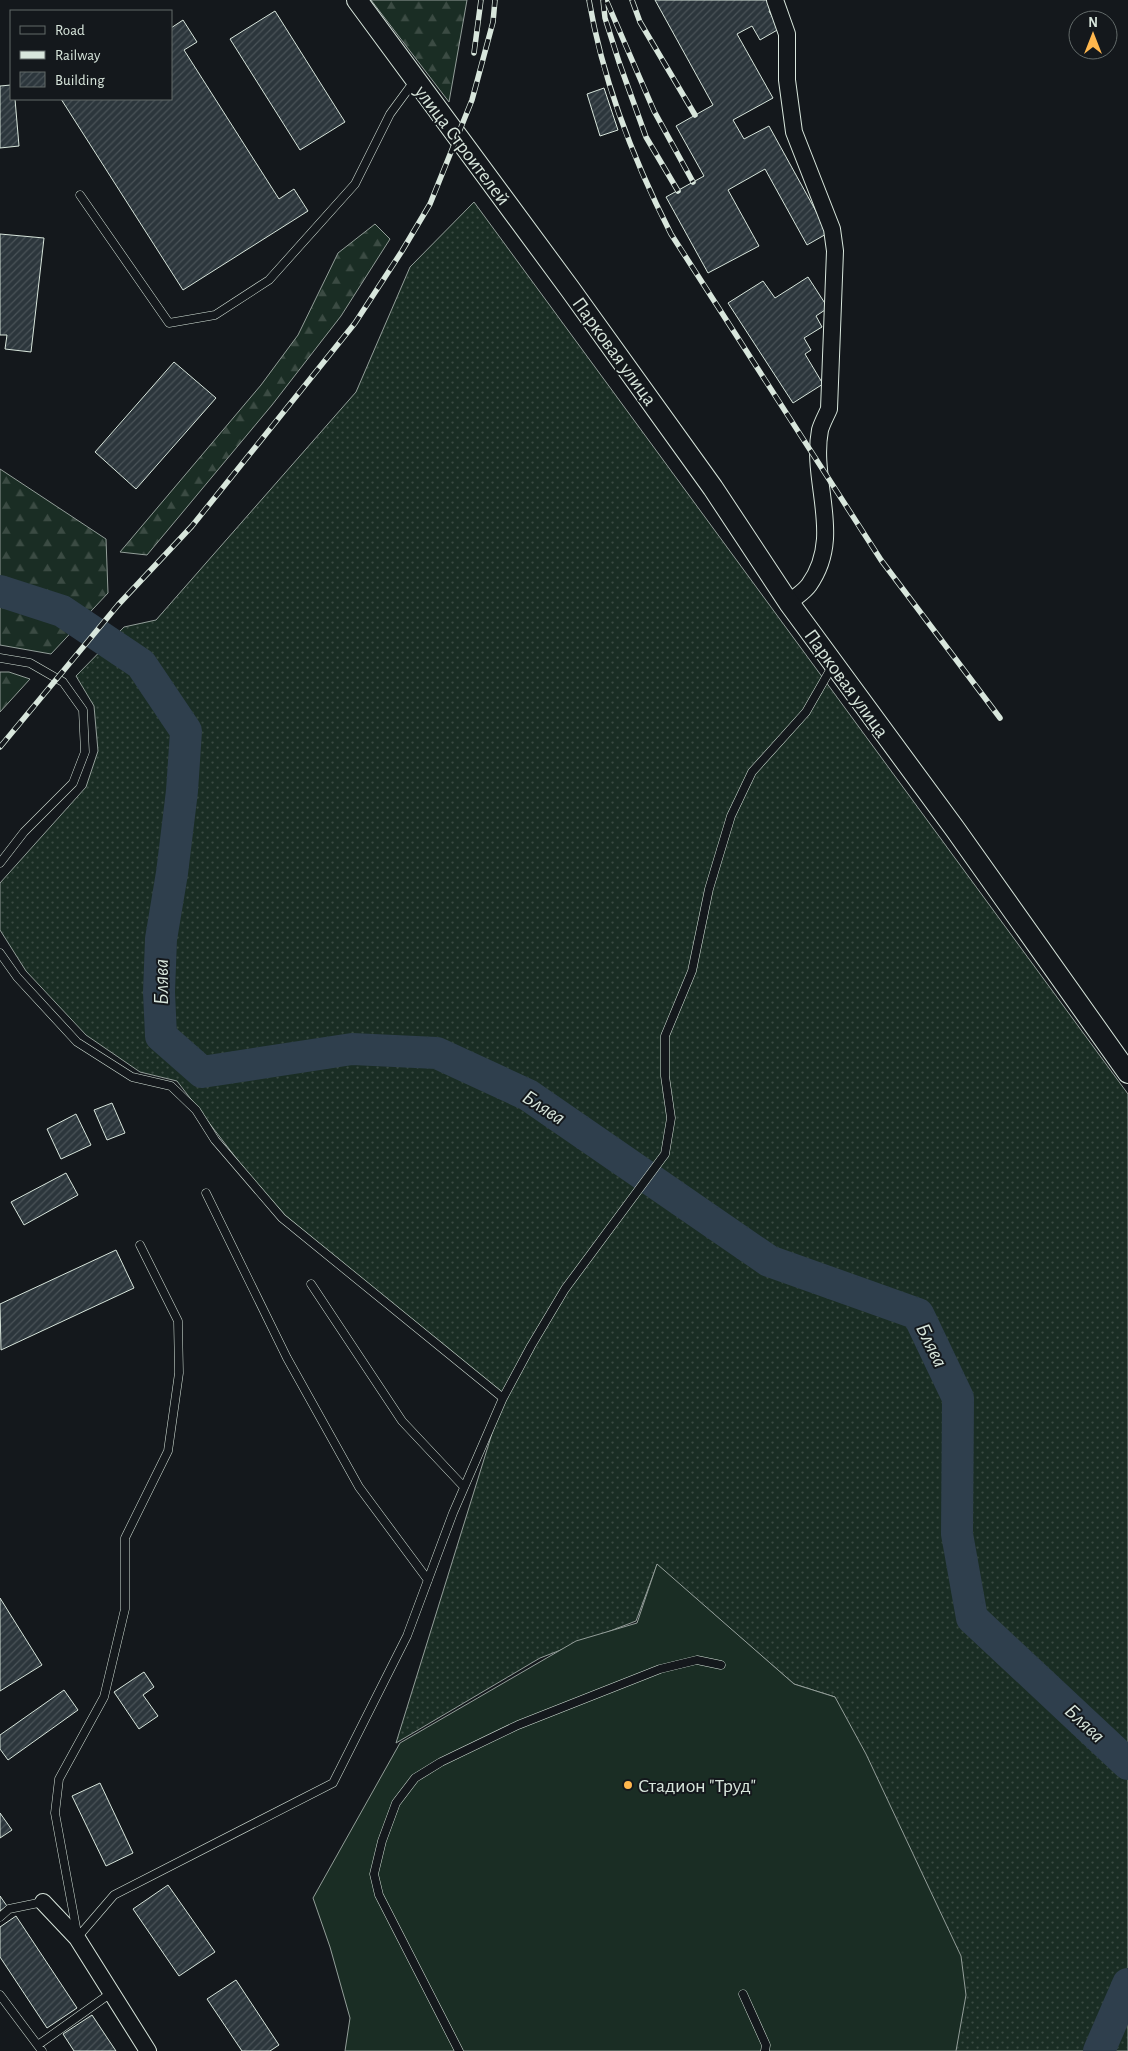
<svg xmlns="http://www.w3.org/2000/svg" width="1128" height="2051" font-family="'Alegreya Sans',sans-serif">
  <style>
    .grass { fill: url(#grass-dots); stroke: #939e99 }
    .forest { fill: url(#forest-firs); stroke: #939e99 }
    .garden { fill: #1a2d24; stroke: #939e99 }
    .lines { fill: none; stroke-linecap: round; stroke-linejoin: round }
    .river { stroke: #2f3f4d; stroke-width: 32 }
    .building { fill: url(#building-hatch); stroke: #d8e6dc }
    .service-casing { stroke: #d8e6dc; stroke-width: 9 }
    .minor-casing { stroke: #d8e6dc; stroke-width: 18 }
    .tertiary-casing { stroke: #d8e6dc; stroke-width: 22 }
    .service { stroke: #14181c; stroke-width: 8 }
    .minor { stroke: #14181c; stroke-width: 16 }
    .tertiary { stroke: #14181c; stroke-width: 20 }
    .rail-casing { stroke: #d8e6dc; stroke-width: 5.5 }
    .rail { stroke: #14181c; stroke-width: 4; stroke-dasharray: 11; stroke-linecap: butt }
    .poi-dot { fill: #ffb74d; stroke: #14181c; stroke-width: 2 }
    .labels { text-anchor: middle; stroke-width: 4; stroke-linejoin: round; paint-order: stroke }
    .street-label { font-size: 20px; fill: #d8e6dc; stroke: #14181c }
    .poi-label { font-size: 20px; fill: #d8e6dc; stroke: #14181c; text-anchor: start }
    .water-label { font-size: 21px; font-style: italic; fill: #d8e6dc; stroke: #14181c }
  </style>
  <defs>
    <pattern id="grass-dots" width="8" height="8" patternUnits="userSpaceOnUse" patternTransform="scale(1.25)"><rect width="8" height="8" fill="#1a2d24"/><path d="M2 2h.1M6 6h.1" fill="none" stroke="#3b4b43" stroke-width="1.8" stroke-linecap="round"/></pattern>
    <pattern id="forest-firs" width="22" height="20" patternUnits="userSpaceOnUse" patternTransform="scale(1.25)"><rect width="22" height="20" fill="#1a2d24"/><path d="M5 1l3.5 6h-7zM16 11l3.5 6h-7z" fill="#3b4b43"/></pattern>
    <pattern id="building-hatch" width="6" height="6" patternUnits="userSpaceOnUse" patternTransform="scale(1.25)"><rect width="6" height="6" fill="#2c363c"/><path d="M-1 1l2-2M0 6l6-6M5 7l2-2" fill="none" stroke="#4a5358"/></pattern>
  </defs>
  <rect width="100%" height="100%" fill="#14181c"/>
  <path class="grass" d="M474,202l654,892v957h-174l-119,-354 -41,-13 -137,-119 -21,56 -96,37 -144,85 107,-345 -221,-180 -105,-137 -37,-9 -54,-37 -60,-64 -26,-41v-47l86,-96 12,-36 -4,-45 -18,-30 48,-49 32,-7 200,-228 54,-125z"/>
  <path class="forest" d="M371,0h96l-18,102z
    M375,224l15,15 -49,77 -69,89 -125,150 -27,-3 141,-167 37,-50 40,-82z
    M0,469l106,70 2,54 -57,61 -51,-9z
    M0,672h9l21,7 -30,33z"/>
  <path class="garden" d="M657,1564l137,120 41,13 31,57 95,202 5,39 -10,56h-611l5,-33 -20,-71 -17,-49 87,-155 176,-102 61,-18z"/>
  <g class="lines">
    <path class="river" d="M0,591l62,20 79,53 45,67 -4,60 -10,82 -11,66 -2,53 2,44 41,36 150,-23 85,4 91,42 241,166 149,53 40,84 -1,136 15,84 156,146
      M1099,2051l29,-67"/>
  </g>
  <path class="building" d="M655,0h113l5,9 -4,2 10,18 -19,11 -8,-14 -15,8 36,64 -40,22 11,19 25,-13 59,107 -21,12 -42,-76 -37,21 31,56 -51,27 -42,-76 38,-21 -28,-50 37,-21z
    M275,11l70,111 -45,28 -70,-111z
    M183,20l14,22 -13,8 95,149 15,-10 14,22 -125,79 -122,-191h110v-71z
    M11,85v14h4l4,47 -19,2v-62z
    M604,88l14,42 -18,6 -13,-42z
    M0,234l44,4 -13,114 -26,-3 2,-14h-7z
    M808,277l20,31 -12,8 6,11 -18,11 7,12 -6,4 18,30 -30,19 -65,-100 35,-22 12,17z
    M174,362l42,36 -80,91 -41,-37z
    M112,1103l13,30 -18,7 -13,-30z
    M76,1114l15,31 -30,14 -14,-30z
    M66,1173l12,22 -54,30 -13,-23z
    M116,1250l18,38 -133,62 -1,-46z
    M0,1598l42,67 -42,26z
    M144,1672l10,15 -11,8 15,21 -19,13 -25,-37z
    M64,1690l14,20 -70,50 -8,-11v-14z
    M100,1783l33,70 -27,13 -34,-70z
    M0,1813l12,17 -12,8z
    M168,1885l47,67 -36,24 -46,-67z
    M0,1896l7,10 -7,5z
    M16,1916l61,92 -30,20 -47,-71v-30z
    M236,1980l43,65 -9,6h-28l-35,-52z
    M92,2015l24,36h-42l-11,-17z"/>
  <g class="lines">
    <g class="service-casing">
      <path id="service" d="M80,195l89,128 46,-8 54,-35 86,-96 35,-70 25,-34
        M0,658l30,5 33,19 20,28 2,42 -12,31 -49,49 -24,31
        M0,953l17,24 60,65 55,35 39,9 25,24 19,30 67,78 221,180
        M206,1193l81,165 72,129 69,93
        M311,1284l91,137 62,66
        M0,1917l9,-8 34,-7
        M77,1933l-22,-120 4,-34 45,-82 21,-88v-71l43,-87 11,-78 -1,-52 -38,-76
        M77,1938l37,-43 219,-112 74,-147 46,-123 50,-115 28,-52 34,-57 100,-135 6,-36 -6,-42v-40l27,-65 17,-82 22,-73 21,-44 54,-60 27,-47
        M743,1994l23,51 -1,6
        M0,1995l42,56
        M38,2045l73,-52
        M459,2051l-80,-156 -5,-21 8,-33 14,-38 19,-25 26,-16 77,-37 142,-56 37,-9 24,5"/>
    </g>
    <g class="minor-casing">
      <path id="minor" d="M775,0l12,34v46l7,52 38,97 3,22 -6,158c-3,7 -7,14 -9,21 -10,53 24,106 -11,155 -5,7 -14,12 -20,18
        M43,1902l34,36 71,113"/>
    </g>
    <g class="tertiary-casing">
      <path id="tertiary" d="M357,0l213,289 143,199 76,115 166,226 173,244"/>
    </g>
    <use href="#service" class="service"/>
    <use href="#minor" class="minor"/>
    <use href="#tertiary" class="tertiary"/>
    <g class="rail-casing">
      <path id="rail" d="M589,0c14,82 44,159 82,234l210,326 119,158
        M603,0l2,18 14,44 27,75 32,54
        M632,0l8,22 55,93
        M607,2l47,109 39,71
        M474,53l7,-53
        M0,747l118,-142 74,-79 163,-203 47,-72 28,-47 42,-104 21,-78 2,-22"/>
    </g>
    <use href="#rail" class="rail"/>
  </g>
  <circle class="poi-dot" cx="628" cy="1785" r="5"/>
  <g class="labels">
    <g class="street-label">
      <text transform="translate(463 145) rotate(53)" y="7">улица Строителей</text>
      <text transform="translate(615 351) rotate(54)" y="7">Парковая улица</text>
      <text transform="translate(847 683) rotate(54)" y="7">Парковая улица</text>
    </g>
    <g class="poi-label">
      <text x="638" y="1792">Стадион "Труд"</text>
    </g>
    <g class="water-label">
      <text transform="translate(161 982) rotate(-90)" y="7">Блява</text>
      <text transform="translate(544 1107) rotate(33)" y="7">Блява</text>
      <text transform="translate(932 1345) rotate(64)" y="7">Блява</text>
      <text transform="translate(1085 1723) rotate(43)" y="7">Блява</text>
    </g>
  </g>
  <rect x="10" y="10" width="162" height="90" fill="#14181c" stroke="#626a69"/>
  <rect x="20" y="26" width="25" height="8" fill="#14181c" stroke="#626a69"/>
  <text x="55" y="35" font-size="15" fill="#d8e6dc">Road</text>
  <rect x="20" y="51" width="25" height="8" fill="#d8e6dc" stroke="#626a69"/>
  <text x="55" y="60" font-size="15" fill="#d8e6dc">Railway</text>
  <rect x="20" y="72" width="25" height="15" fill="url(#building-hatch)" stroke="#626a69"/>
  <text x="55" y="85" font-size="15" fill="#d8e6dc">Building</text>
  <g transform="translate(1093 35)"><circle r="24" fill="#14181c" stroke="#626a69"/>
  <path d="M0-4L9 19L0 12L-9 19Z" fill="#ffb74d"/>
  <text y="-8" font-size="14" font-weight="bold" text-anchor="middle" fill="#d8e6dc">N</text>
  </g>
</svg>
